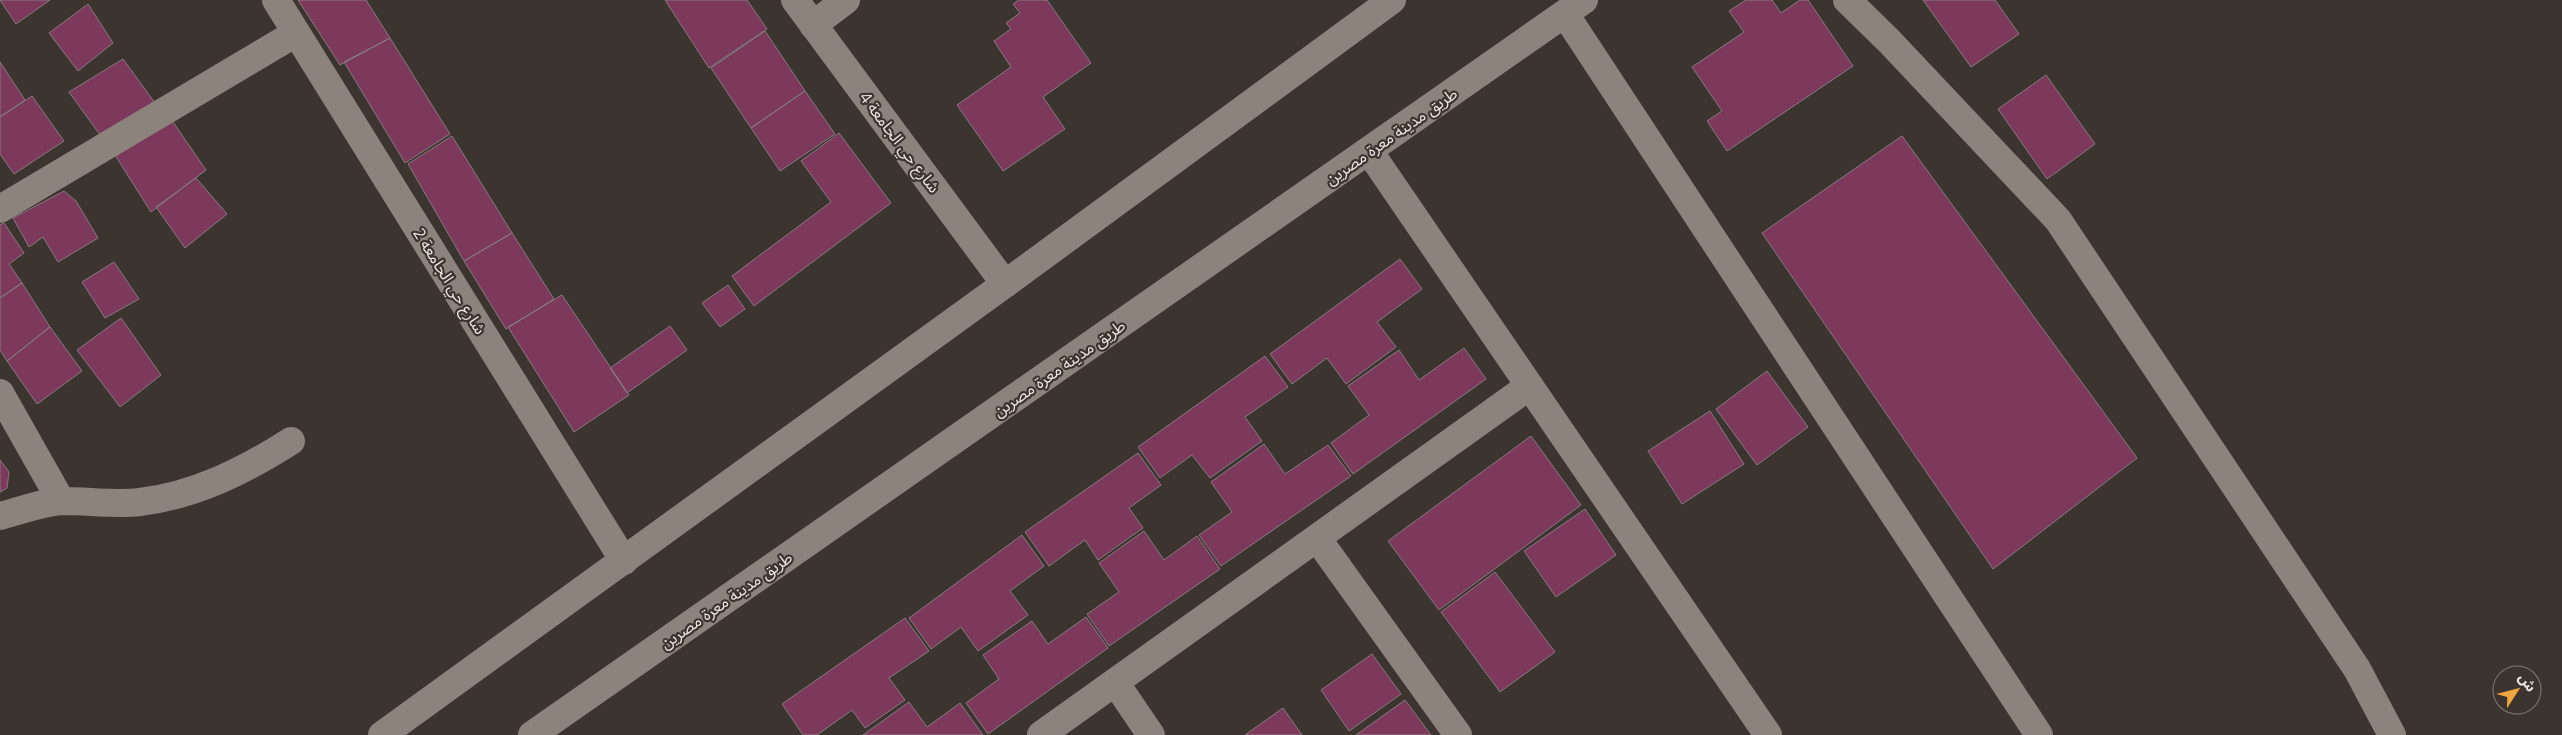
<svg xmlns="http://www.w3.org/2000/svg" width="2562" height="735" font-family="'Open Sans','Noto Sans Arabic',sans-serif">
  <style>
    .building { fill: #7c395c; stroke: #867c80 }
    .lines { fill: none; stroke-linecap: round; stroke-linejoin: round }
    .street { stroke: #8d837d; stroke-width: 28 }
    .secondary { stroke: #8d837d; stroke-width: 28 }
    .labels { text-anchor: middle; stroke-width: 4.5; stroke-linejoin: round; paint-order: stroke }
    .street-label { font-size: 16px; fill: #ede7e4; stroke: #3c342f }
  </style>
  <rect width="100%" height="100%" fill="#3c342f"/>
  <path class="building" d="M0,0h50l-34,24z
    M298,0h68l24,38 -50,27z
    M665,0h82l20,29 -58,39z
    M1019,0h28l44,63 -48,34 22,32 -62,42 -46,-66 54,-38 -17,-26 17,-12 -5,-6 14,-10 -7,-9z
    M1746,0h26l9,13 19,-13h8l45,66 -126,85 -20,-30 15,-10 -30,-44 52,-35 -15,-21z
    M1923,0h72l24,34 -48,33z
    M88,4l25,39 -35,28 -29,-38z
    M765,31l40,60 -54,37 -40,-60z
    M390,38l60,96 -45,29 -61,-101z
    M123,59l32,44 -52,36 -34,-47z
    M0,62l25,38 -25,17z
    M2046,75l49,69 -48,35 -49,-70z
    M805,91l30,43 -55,37 -29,-43z
    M32,96l32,45 -50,33 -14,-20v-37z
    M171,119l35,51 -55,42 -36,-57z
    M839,133l52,70 -137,103 -22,-30 99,-74 -30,-41z
    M452,136l60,97 -48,28 -56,-97z
    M1902,136l235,322 -144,111 -231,-336z
    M196,178l31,36 -42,34 -29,-41z
    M64,191l12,10 22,37 -40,24 -15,-25 -14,10 -16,-29z
    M4,223l20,30 -15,11 13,19 -22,15v-73z
    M512,233l42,66 -48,30 -42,-68z
    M1400,259l22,30 -45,33 19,25 -50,37 -19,-26 -35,26 -22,-30z
    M114,262l25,37 -34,19 -23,-36z
    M22,283l28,44 -43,34 -7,-11v-52z
    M728,285l17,24 -25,18 -18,-24z
    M562,295l67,100 -55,37 -66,-105z
    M121,318l40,57 -41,32 -43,-57z
    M670,326l17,24 -60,43 -17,-25z
    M50,327l32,44 -45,33 -30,-43z
    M1464,348l22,31 -133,95 -22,-31 38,-28 -21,-29 51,-36 20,30z
    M1265,356l23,31 -43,30 17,24 -52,37 -18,-23 -32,23 -22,-31z
    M1767,371l41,56 -51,38 -41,-56z
    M1710,411l34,53 -62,40 -34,-53z
    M1531,436l50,69 -142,105 -51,-69z
    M1264,444l21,30 43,-29 23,31 -130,90 -22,-31 33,-23 -21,-30z
    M1138,453l23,32 -32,23 14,20 -45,32 -13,-20 -36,26 -24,-34z
    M0,460l9,12 -2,16 -7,4z
    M1585,509l31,46 -60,42 -32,-46z
    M1144,531l20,29 33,-24 23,33 -111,77 -22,-32 32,-22 -20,-29z
    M1022,535l22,31 -34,25 18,24 -50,36 -17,-24 -30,22 -22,-31z
    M1495,572l60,80 -55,40 -59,-80z
    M1086,617l22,31 -120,86 -22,-31 33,-24 -16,-24 49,-34 16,23z
    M905,618l24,33 -40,27 16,22 -40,28 -13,-18 -35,25h-14l-21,-31z
    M1372,654l29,40 -52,37 -28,-41z
    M1405,700l26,35h-75z
    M909,702l18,25 33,-24 23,32h-120z
    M1283,708l19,27h-57z"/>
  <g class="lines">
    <path class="street" d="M276,0l348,561
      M795,0l210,284
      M1847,0l42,41 169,179 299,449 35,66
      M1565,14l474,721
      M813,25l33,-25
      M1369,151l399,584
      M0,209l296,-176
      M0,393l61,108
      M0,516c20,-5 43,-14 63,-15 26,0 51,4 77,1 56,-7 104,-31 151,-61
      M1317,538l141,197
      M1115,682l36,53
      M1041,735l487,-348"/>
    <path class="secondary" d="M382,735l623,-451 387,-284
      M532,735l1052,-735"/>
  </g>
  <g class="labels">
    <g class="street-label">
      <text transform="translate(1391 136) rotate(-35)" y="6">طريق مدينة معرة مصرين</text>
      <text transform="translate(900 142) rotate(53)" y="6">شارع حي الجامعة 4</text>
      <text transform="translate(450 281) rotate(58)" y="6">شارع حي الجامعة 2</text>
      <text transform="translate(1059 368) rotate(-35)" y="6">طريق مدينة معرة مصرين</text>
      <text transform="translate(726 600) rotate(-35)" y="6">طريق مدينة معرة مصرين</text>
    </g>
  </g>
  <g transform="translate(2517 690) rotate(54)"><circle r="24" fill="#3c342f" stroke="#837c77"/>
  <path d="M0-4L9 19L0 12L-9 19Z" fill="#f1a540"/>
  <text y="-8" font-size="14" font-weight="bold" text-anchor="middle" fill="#ede7e4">ش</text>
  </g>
</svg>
